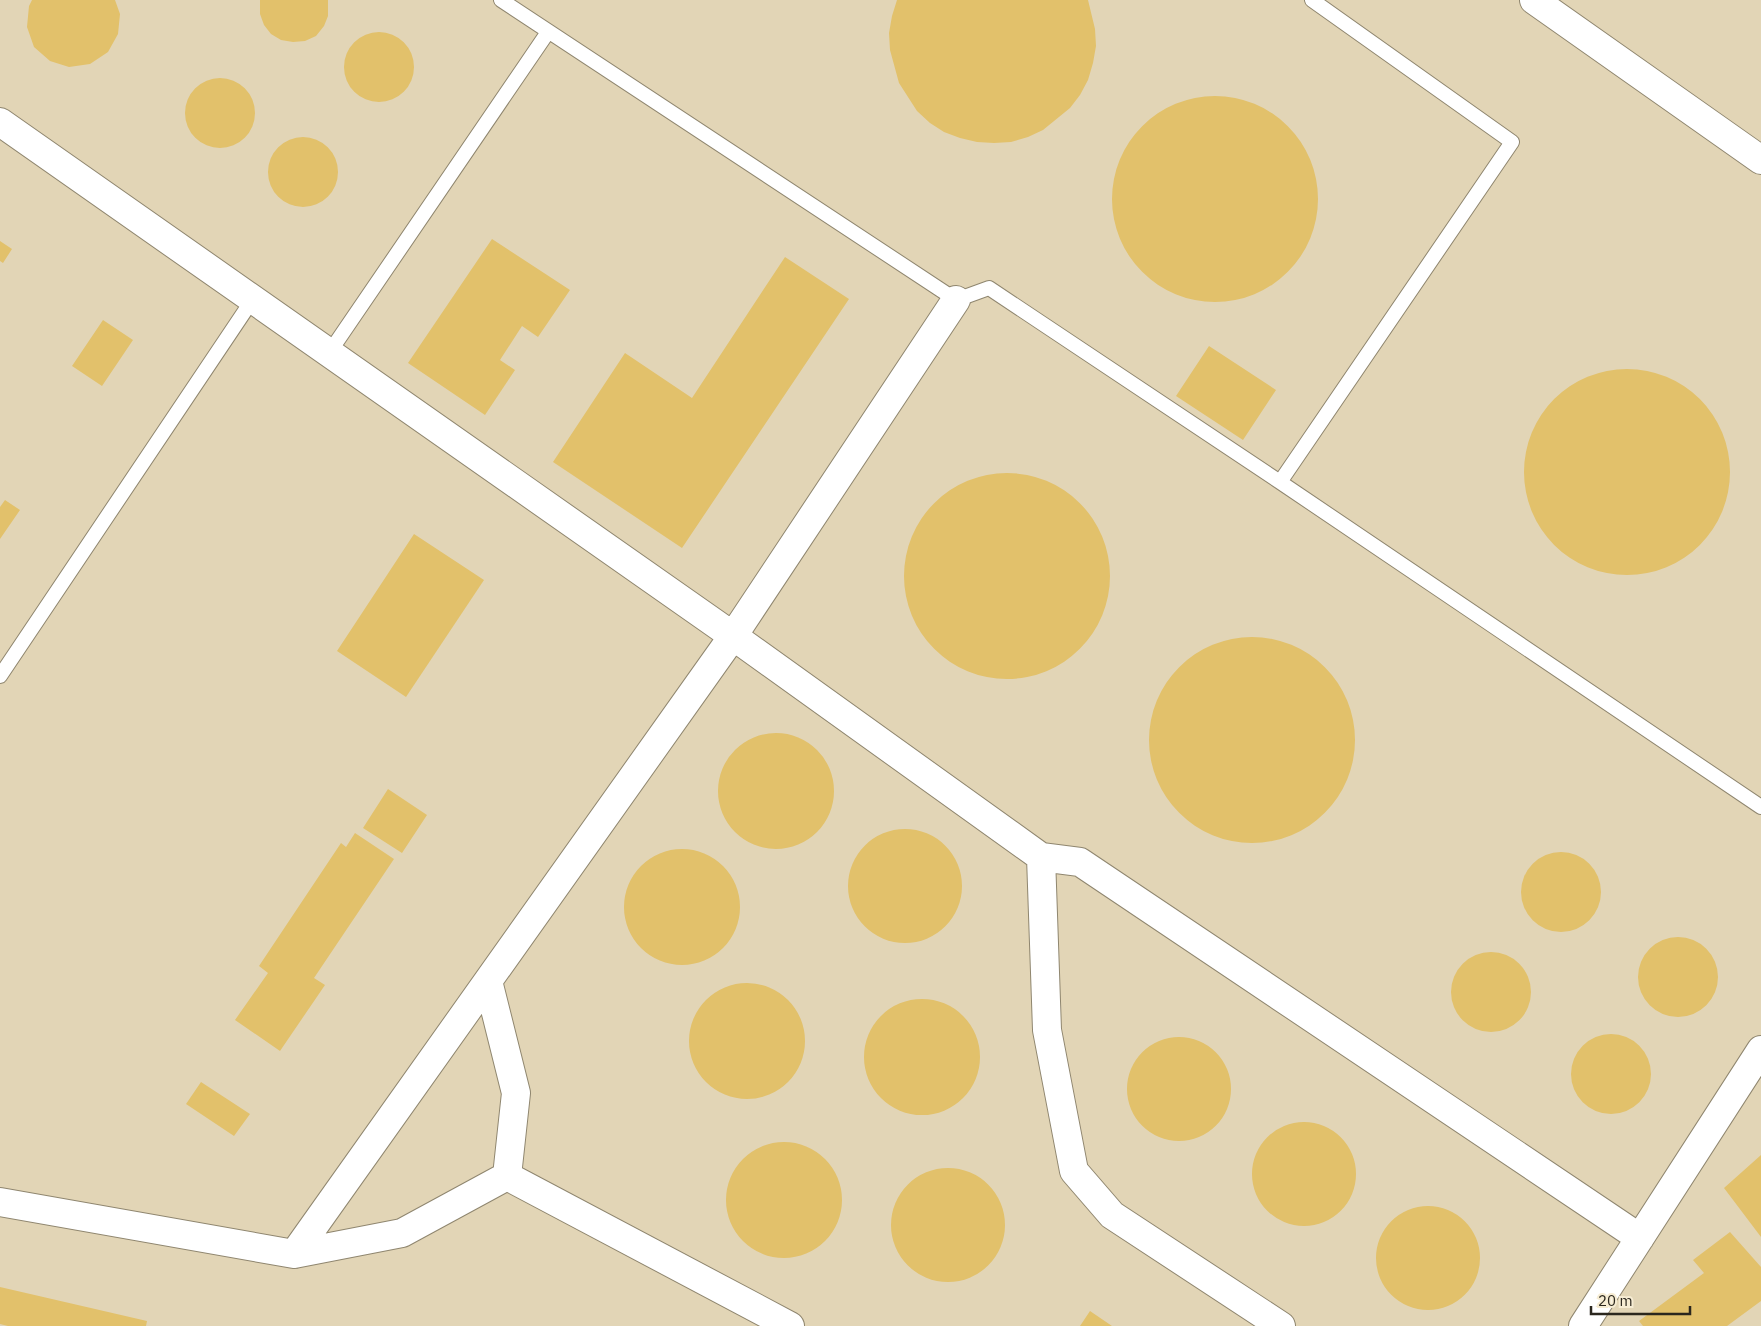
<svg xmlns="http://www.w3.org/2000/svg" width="1761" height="1326" font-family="'IBM Plex Sans',sans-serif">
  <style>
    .built { fill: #e2d5b6 }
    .building { fill: #e2c16b }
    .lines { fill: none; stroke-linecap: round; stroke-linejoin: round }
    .service-casing { stroke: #8f866f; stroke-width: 16 }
    .minor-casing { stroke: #8f866f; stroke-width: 30 }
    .service { stroke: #fff; stroke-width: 14 }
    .minor { stroke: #fff; stroke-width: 28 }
  </style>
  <rect width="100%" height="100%" fill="#e9dfc7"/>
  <path class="built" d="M0,0h1761v1326h-1761z"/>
  <path class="building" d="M32,0h83l5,14 -2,20 -10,18 -18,12 -21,3 -19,-6 -16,-14 -7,-20 2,-21z
    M260,0h68v16l-4,10 -8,10 -11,5 -12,1 -12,-2 -10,-6 -7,-9 -4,-11z
    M897,0h191l7,29 1,17 -3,17 -5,17 -8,15 -10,13 -27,22 -15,7 -17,5 -17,1 -17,-1 -17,-4 -16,-6 -14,-9 -13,-12 -18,-28 -9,-33 -1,-17 3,-17z
    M344 67a35 35 0 1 1 70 0a35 35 0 1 1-70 0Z
    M185 113a35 35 0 1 1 70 0a35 35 0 1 1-70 0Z
    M1112 199a103 103 0 1 1 206 0a103 103 0 1 1-206 0Z
    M268 172a35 35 0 1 1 70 0a35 35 0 1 1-70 0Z
    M492,239l78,51 -32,47 -16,-11 -22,34 15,10 -30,45 -77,-52z
    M0,241l12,8 -9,14 -3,-2z
    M785,257l64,42 -167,249 -129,-86 72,-109 67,45z
    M103,320l30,20 -31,46 -30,-20z
    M1209,346l67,44 -33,50 -67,-44z
    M1524 472a103 103 0 1 1 206 0a103 103 0 1 1-206 0Z
    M904 576a103 103 0 1 1 206 0a103 103 0 1 1-206 0Z
    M5,500l15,10 -20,29v-32z
    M414,534l70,46 -78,117 -69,-46z
    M1149 740a103 103 0 1 1 206 0a103 103 0 1 1-206 0Z
    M718 791a58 58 0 1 1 116 0a58 58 0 1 1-116 0Z
    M388,789l39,26 -25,38 -39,-25z
    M848 886a57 57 0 1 1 114 0a57 57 0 1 1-114 0Z
    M355,833l39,26 -80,119 11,7 -45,66 -45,-31 33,-47 -9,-7 82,-123 5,4z
    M624 907a58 58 0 1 1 116 0a58 58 0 1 1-116 0Z
    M1521 892a40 40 0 1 1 80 0a40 40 0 1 1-80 0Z
    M1638 977a40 40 0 1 1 80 0a40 40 0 1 1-80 0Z
    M1451 992a40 40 0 1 1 80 0a40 40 0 1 1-80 0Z
    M689 1041a58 58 0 1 1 116 0a58 58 0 1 1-116 0Z
    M864 1057a58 58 0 1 1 116 0a58 58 0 1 1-116 0Z
    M1571 1074a40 40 0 1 1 80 0a40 40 0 1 1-80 0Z
    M1127 1089a52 52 0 1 1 104 0a52 52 0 1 1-104 0Z
    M201,1082l49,32 -16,22 -48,-32z
    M1252 1174a52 52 0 1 1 104 0a52 52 0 1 1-104 0Z
    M726 1200a58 58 0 1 1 116 0a58 58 0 1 1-116 0Z
    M1761,1155v82l-37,-49z
    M891 1225a57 57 0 1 1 114 0a57 57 0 1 1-114 0Z
    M1376 1258a52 52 0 1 1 104 0a52 52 0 1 1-104 0Z
    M1730,1232l31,35v34l-34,25h-84l-4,-5 65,-48 -11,-13z
    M0,1287l147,34 -1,5h-138l-8,-2z
    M1090,1311l22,15h-32z"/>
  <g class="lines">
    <g class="service-casing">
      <path id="service" d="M501,0l455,300 33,-12 291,194 481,325
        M329,353l219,-321
        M1280,482l232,-340 -200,-142
        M0,676l253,-377"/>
    </g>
    <g class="minor-casing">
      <path id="minor" d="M1534,0l227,160
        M0,122l733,514 308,221 39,5 560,376
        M1041,857l6,173 27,141 38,44 169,111
        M507,1176l283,150
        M0,1202l294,52 439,-618 223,-336
        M294,1254l108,-21 105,-57 9,-83 -28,-112
        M1583,1326l178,-276"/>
    </g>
    <use href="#service" class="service"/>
    <use href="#minor" class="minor"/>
  </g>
  <path d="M1591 1306v8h99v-8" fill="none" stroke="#2b271e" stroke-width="2.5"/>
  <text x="1598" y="1306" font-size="15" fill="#2b271e" stroke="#f6ecd3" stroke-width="4" paint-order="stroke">20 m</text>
</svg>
